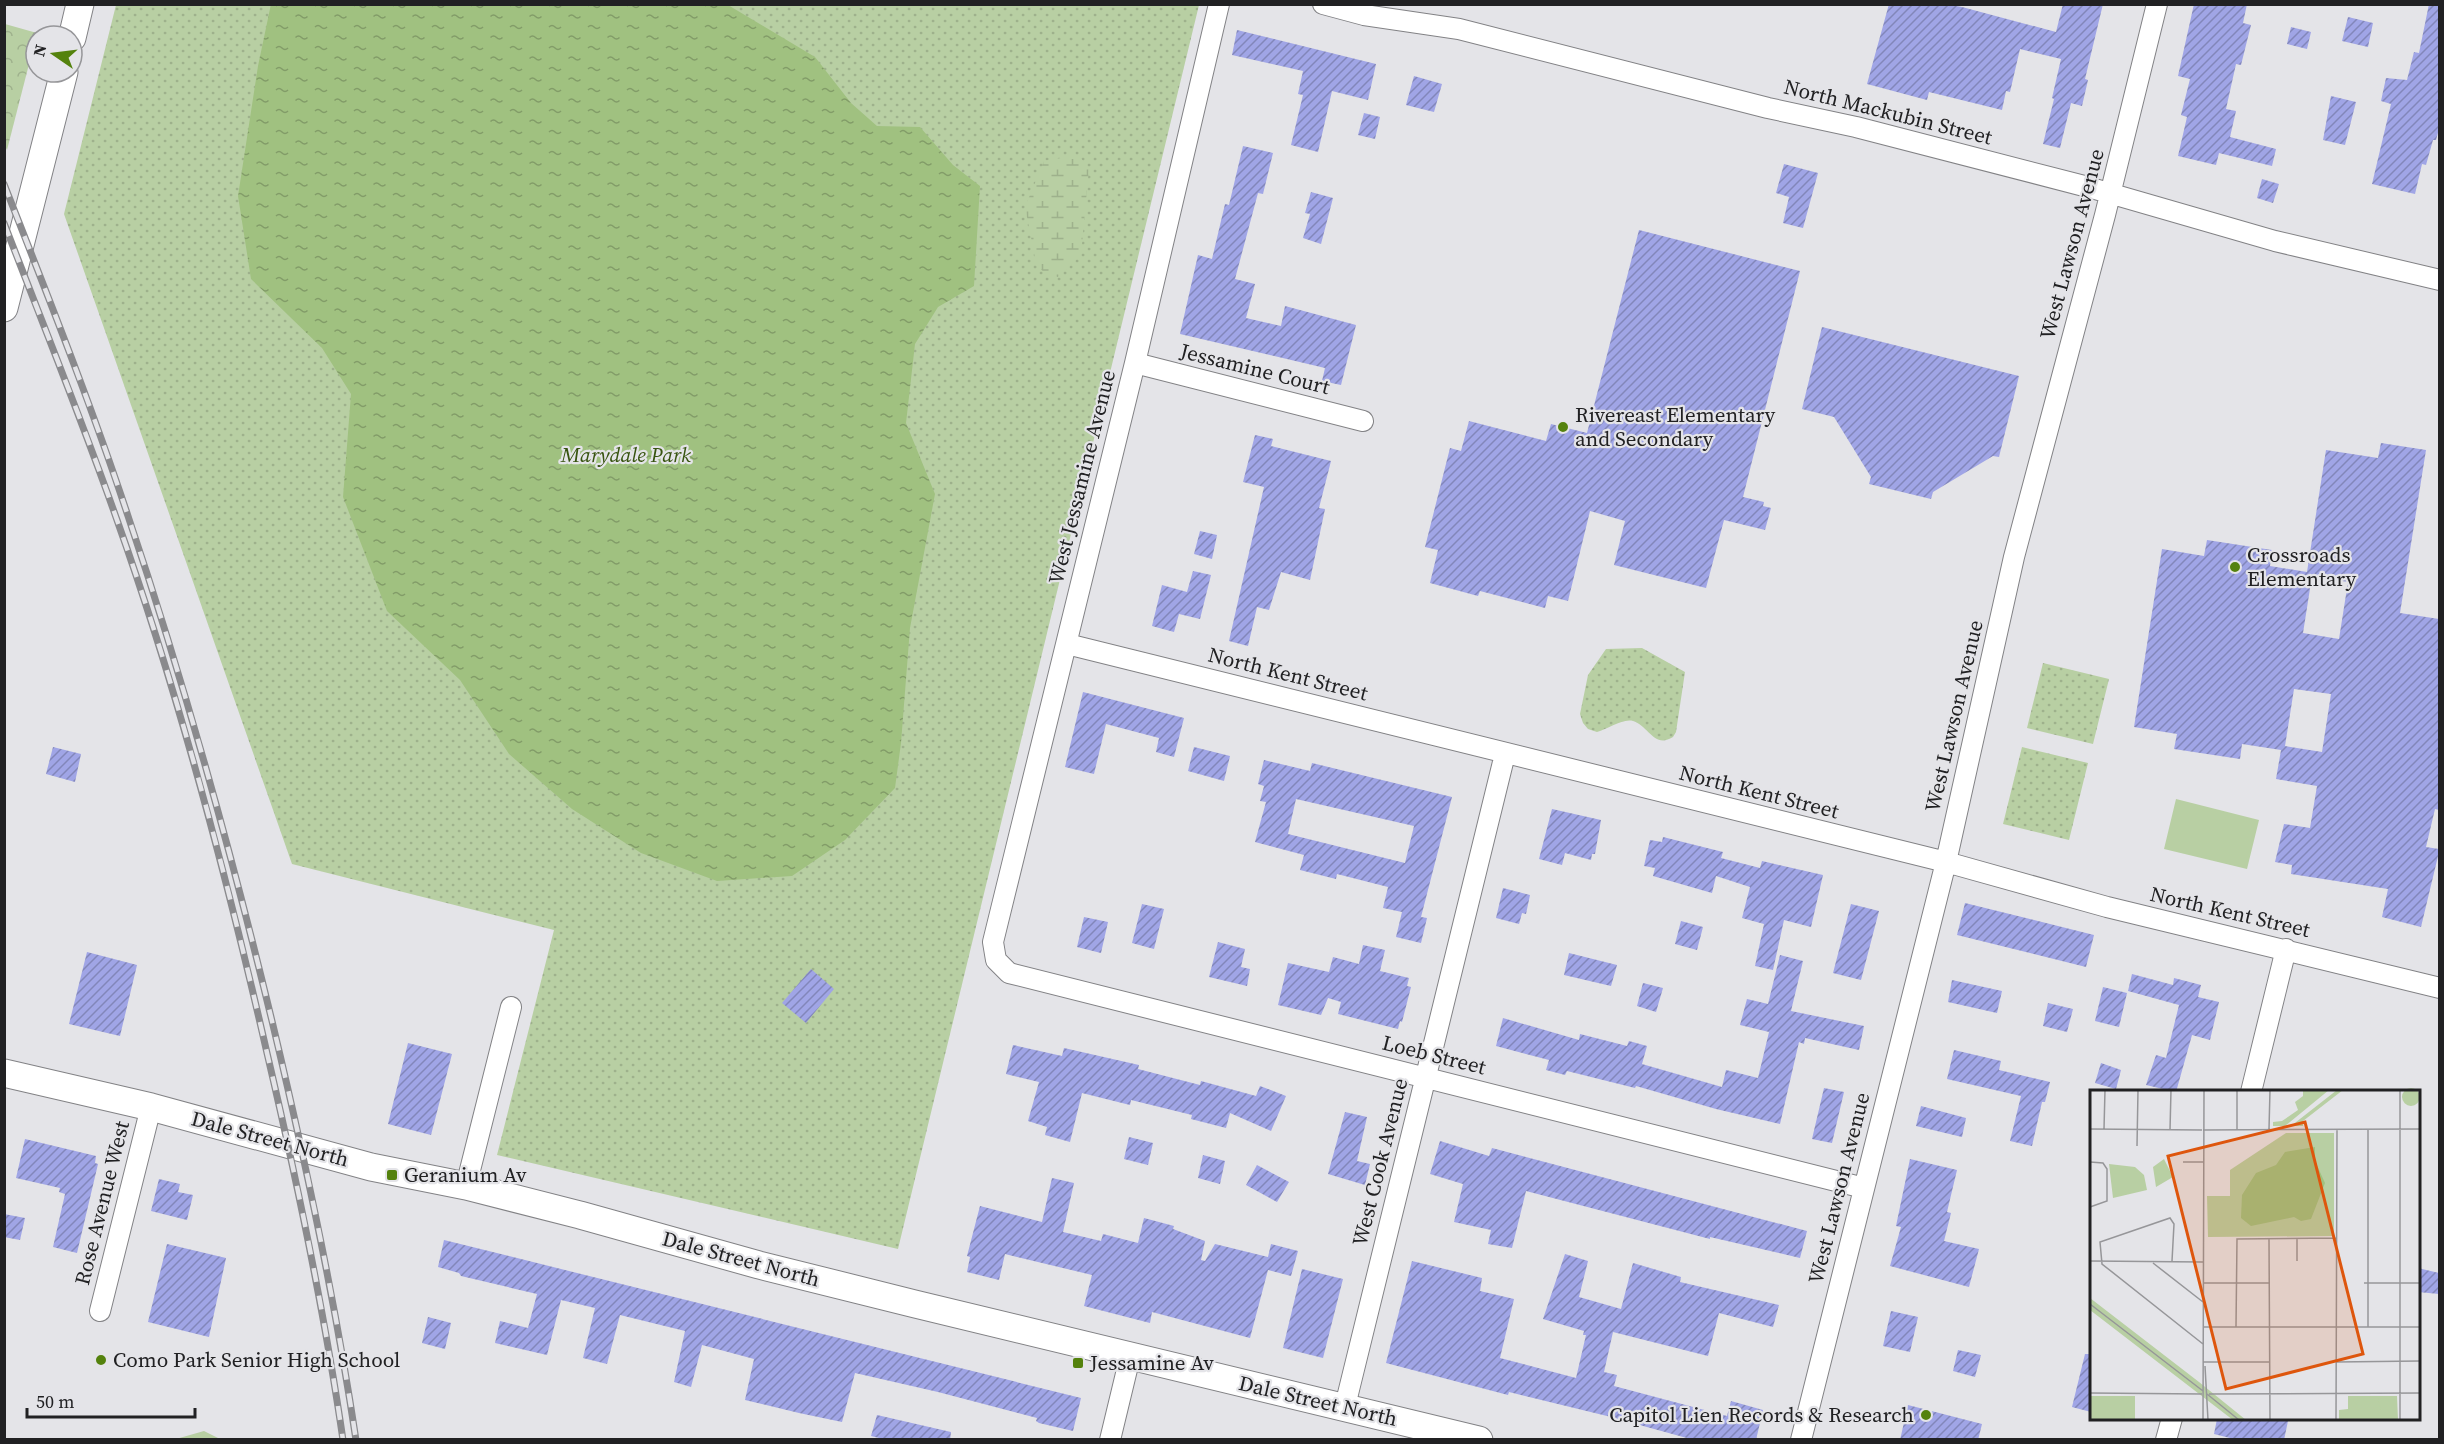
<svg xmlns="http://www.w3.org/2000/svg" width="2444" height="1444" font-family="'Source Serif 4',serif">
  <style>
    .grass { fill: url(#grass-dots) }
    .forest { fill: url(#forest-crowns) }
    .wetland { fill: url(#wetland-marsh) }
    .garden { fill: #b8cfa3 }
    .water { fill: url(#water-ripples) }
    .building { fill: url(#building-hatch); fill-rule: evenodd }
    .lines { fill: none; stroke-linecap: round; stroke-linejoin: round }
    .minor-casing { stroke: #828285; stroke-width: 22 }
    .secondary-casing { stroke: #828285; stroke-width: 29 }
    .minor { stroke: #fff; stroke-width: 20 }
    .secondary { stroke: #fff; stroke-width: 27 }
    .rail-casing { stroke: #8a8a8d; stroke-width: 7 }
    .rail { stroke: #e4e4e8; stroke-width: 4.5; stroke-dasharray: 14; stroke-linecap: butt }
    .poi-dot { fill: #54820d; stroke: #e4e4e8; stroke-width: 2 }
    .labels { text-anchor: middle; stroke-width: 4.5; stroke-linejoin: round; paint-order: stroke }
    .street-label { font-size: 21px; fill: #212123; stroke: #e4e4e8 }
    .poi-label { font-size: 21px; fill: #212123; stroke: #e4e4e8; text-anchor: start }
    .park-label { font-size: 21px; font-style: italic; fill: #37540f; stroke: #e4e4e8 }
    .inset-road { fill: none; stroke: #969699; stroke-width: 1.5 }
    .view { fill: #de560d; fill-opacity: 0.15; stroke: #de560d; stroke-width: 3 }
    .inset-edge { fill: none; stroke: #212123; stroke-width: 3 }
  </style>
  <defs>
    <pattern id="grass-dots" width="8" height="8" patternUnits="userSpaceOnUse" patternTransform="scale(1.5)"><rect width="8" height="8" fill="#b8cfa3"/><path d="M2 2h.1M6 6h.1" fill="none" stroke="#9eb18c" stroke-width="1.8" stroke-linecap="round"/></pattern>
    <pattern id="forest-crowns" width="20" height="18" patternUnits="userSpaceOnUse" patternTransform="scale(1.5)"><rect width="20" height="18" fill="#b8cfa3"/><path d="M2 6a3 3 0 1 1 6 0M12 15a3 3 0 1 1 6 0" fill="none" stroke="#9eb18c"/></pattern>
    <pattern id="wetland-marsh" width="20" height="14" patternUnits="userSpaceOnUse" patternTransform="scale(1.5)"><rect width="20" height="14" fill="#b8cfa3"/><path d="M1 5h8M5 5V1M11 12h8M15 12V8" fill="none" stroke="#9eb18c"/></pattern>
    <pattern id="water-ripples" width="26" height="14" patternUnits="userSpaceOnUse" patternTransform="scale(1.5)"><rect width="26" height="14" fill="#a0c180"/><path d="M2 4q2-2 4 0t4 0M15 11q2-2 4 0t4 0" fill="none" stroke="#829c68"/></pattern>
    <pattern id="building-hatch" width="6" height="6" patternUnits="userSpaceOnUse" patternTransform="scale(1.5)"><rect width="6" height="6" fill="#a0a5e6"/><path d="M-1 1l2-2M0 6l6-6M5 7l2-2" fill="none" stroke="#8286ba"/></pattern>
  </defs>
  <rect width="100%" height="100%" fill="#e4e4e8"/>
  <path class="grass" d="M116,5h1083l-301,1244 -401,-94 57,-225 -262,-66 -228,-650z
    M1642,648l43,24 -9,60 -3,5c-19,12 -24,-11 -40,-16 -10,-3 -25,8 -36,11l-9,-3 -5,-6 -3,-9 8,-39 18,-26z
    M2043,663l66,16 -16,65 -66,-16z
    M2022,747l66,16 -19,77 -66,-16z"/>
  <path class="forest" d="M5,24l32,9 -30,117 -3,-6z"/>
  <path class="wetland" d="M1078,155l11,13 -8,87 -23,22 -13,-3 -9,-11 -11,-56 19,-46z"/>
  <path class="garden" d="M2176,799l83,21 -12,49 -83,-20z
    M204,1431l16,8h-44z"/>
  <path class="water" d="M271,4l457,1 87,52 36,46 26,23 43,1 33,38 27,21 -6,100 -36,21 -23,37 -9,79 29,71 -25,134 -9,115 -6,45 -50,52 -53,36 -75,5 -76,-28 -69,-44 -63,-55 -49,-74 -73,-69 -44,-114 8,-103 -29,-46 -71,-69 -13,-83 20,-130z"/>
  <path class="building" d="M1889,4h56l17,3 94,25 7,-28h40l-18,75 3,1 -6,26 -11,-3 -11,45 -17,-4 11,-45 -2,-1 9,-39 -41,-10 -10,43 -4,-1 -4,19 -73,-18 -2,8 -60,-16z
    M2194,4h53l-4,19 8,2 -10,40 -5,-1 -10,45 10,2 -6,26 46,12 -4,17 -53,-13 -3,12 -38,-9 9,-39 -6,-2 9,-36 -12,-3z
    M2429,4h10v125l-3,11h-3l-7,25 -4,-1 -7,30 -43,-10 19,-80 -10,-3 5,-23 21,2 7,-28 5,1z
    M2348,17l25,6 -5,24 -26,-6z
    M2291,27l20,5 -4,17 -20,-5z
    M1237,30l139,34 -8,36 -36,-9 -14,61 -27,-7 12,-50 -5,-1 5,-23 -71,-16z
    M1414,76l28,8 -8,28 -28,-7z
    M2331,96l25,6 -11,43 -22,-5z
    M1364,113l16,4 -5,22 -17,-4z
    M1243,146l30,7 -10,41 -5,-1 -23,86 20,5 -9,34 35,8 4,-20 71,19 -15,60 -19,-4 3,-13 -145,-34 18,-79 14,4 13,-55 4,1z
    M1784,164l34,9 -15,55 -20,-5 6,-26 -13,-4z
    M2262,179l17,5 -6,19 -16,-5z
    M1311,192l22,6 -12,46 -18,-6 7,-24 -5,-1z
    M1639,230l161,41 -57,226 21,5 -1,4 8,2 -6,22 -41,-10 -18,68 -92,-23 11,-44 -35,-10 -22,90 -20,-5 -3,12 -65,-17 -2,5 -48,-13 8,-33 -13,-3 25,-99 11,3 8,-30 77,20 5,-17 36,9z
    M1822,327l197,49 -20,81 -6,-1 -60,36 -2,7 -62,-15 2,-7 -37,-60 -32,-8z
    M1255,435l18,4 -2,7 60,15 -12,47 6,1 -15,71 -29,-8 -12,38 -12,-3 -9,39 -19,-5 35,-154 -21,-5z
    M2381,443l45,7 -26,163 39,6v191l-4,-1 -9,38 13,2v3l-18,75 -39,-10 6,-28 -97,-15 1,-9 -17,-3 9,-38 26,4 7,-42 -41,-7 5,-29 -39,-6 -2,15 -66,-10 3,-15 -43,-7 28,-178 42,7 3,-16 65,10 -2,16 37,6 19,-122 52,8zM2312,576l36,6 -9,57 -36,-6zM2294,689l37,5 -9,58 -37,-6z
    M1200,531l17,4 -5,24 -18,-5z
    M1193,571l18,4 -11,44 -21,-5 -5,18 -22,-6 10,-41 25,7z
    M1083,692l101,26 -10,39 -18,-5 3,-14 -53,-14 -12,50 -29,-7z
    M53,747l28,7 -6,28 -29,-8z
    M1194,747l36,9 -6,25 -36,-10z
    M1264,760l46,11 2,-8 140,34 -31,120 6,1 -6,25 -25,-6 6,-25 -19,-4 5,-21 -51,-13 -1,5 -36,-9 4,-15 -49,-13 11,-40 -6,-1 4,-15 -6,-2zM1296,799l118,27 -9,37 -117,-29z
    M1552,809l49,11 -6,34h-3l-1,6 -26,-7 -3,12 -23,-6z
    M1663,837l60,15 -2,6 39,10 2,-7 61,14 -12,52 -27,-7 -11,50 -18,-4 9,-42 -22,-6 8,-31 -34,-11 -4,17 -59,-17 2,-8 -11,-2 6,-26 12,2z
    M1503,888l27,7 -4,19 -4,-1 -3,11 -23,-6z
    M1965,903l129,32 -8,32 -129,-32z
    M1142,904l22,5 -10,40 -22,-6z
    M1851,904l28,7 -18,69 -28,-7z
    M1084,917l24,5 -7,31 -24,-6z
    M1681,921l22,6 -6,23 -22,-6z
    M1218,942l27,7 -4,18 9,2 -3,17 -38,-9z
    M1363,945l22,5 -5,21 29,7 -2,8 4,1 -9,35 -2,-1 -2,8 -60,-15 3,-12 -13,-4 -7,17 -43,-10 10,-42 41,9 4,-15 26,7z
    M87,952l50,13 -17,71 -51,-12z
    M1569,953l48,12 -6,21 -47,-11z
    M1780,955l23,6 -12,50 73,15 -5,24 -54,-12 -1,6 -5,-2 -19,82 -64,-15 -80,-23 -1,2 -68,-17 -2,4 -19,-5 3,-10 -53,-14 7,-28 76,22 1,-6 47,12 2,-5 18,5 -5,18 80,23 4,-17 32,8 11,-46 -29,-7 7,-26 21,5z
    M811,969l23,20 -28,34 -24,-20z
    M2132,974l41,11 1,-7 27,7 -3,12 21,5 -9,38 -18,-5 -16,57 -30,-7 10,-30 10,3 13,-53 -51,-14z
    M1952,980l50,11 -5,22 -49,-11z
    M1643,983l20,5 -7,24 -19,-6z
    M2103,987l24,6 -8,34 -24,-6z
    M2048,1003l25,6 -6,23 -24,-6z
    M408,1043l44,11 -21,81 -43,-11z
    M1013,1045l49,11 2,-8 75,17 -1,4 62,16 1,-4 55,15 4,-10 26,10 -15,35 -41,-18 -4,15 -35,-9 1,-4 -61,-15 -1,5 -48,-12 -12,49 -25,-7 2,-8 -19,-6 11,-39 -33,-8z
    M1954,1050l47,11 -2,9 51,12 -5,20h-3l-10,44 -22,-5 11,-45 -74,-17z
    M2101,1063l20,7 -5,19 -21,-6z
    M1824,1088l20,4 -12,51 -20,-4z
    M1921,1106l45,12 -4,19 -46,-11z
    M1345,1112l22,5 -10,44 13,3 -5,21 -37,-11z
    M1129,1137l24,6 -5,22 -24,-6z
    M25,1139l71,17 -1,7 3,1 -21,89 -24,-6 12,-53 -6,-2 1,-4 -44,-10z
    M1440,1141l49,15 3,-8 315,83 -7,27 -90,-21v2l-184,-48 -14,57 -24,-4 3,-14 -37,-8 9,-38 -33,-10z
    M1203,1155l22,6 -5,23 -22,-6z
    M1910,1159l47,11 -10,42 4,1 -7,28 35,8 -10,38 -79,-21 11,-39 -5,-1z
    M1257,1165l32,17 -12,20 -31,-17z
    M1052,1178l22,5 -11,49 38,9 2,-7 35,9 6,-25 30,8 -1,3 32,12 -4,19 4,1 10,-17 53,13 3,-13 27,7 -7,25 -23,-6 -18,68 -98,-26 -2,11 -66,-17 8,-31 -87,-21 -6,26 -32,-8 3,-15 -3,-1 13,-50 62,16z
    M159,1179l21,5 -2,8 15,3 -6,25 -36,-9z
    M4,1214l21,4 -5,22 -16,-3z
    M444,1240l637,158 -8,33 -34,-8 -3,-2 1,-3 -99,-26 -83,-19 -13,49 -43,-9 -54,-13 9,-41 -52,-14 -11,42 -17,-5 11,-51 -65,-16 -13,49 -24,-6 12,-50 -34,-8 -14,55 -52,-12 5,-22 28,7 9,-34 -76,-18 -2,-3 -21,-6z
    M167,1244l59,14 -17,79 -61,-15z
    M1565,1254l23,7 -9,36 42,12 12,-46 48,14 -1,5 99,23 -6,22 -54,-14 -11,43 -95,-24 -9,40 13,3 -3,11 113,30 4,-15 32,9 -7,30h-62l-87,-24 -98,-24 -1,3 -122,-32 26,-102 70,17 -2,13 34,8 -14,59 76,20 10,-43h-3l1,-4 -41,-12z
    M2418,1268l21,5v21l-21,-2z
    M1302,1269l41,10 -20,79 -40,-10z
    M1891,1311l27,6 -8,35 -27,-6z
    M428,1317l23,6 -6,26 -23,-6z
    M1958,1350l23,5 -6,22 -22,-6z
    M2085,1354h6v58l-19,-5z
    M1908,1405l74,19 -4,16h-78z
    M877,1415l74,17 -1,8h-63l-16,-4z
    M2217,1419h59l12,2 -4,19h-46l-24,-6z"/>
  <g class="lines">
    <g class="minor-casing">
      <path id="minor" d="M1219,4l-84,359 -142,579 3,18 13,13 855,215
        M1323,4l41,11 95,14 309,79 88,19 232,60 187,54 165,39
        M1135,363l228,58
        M1067,644l879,218 161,45 333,81
        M2251,1092l35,-143
        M466,1186l45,-179
        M100,1311l51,-204
        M1345,1406l160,-652
        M1110,1440l20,-83
        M1801,1440l145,-578 68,-305 91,-342 52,-211
        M2166,1440l6,-22"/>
    </g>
    <g class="secondary-casing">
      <path id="secondary" d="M72,38l8,-34
        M4,308l60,-236
        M4,1073l147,34 220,60 95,19 114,29 179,50 156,39 564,136"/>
    </g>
    <use href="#minor" class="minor"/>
    <use href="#secondary" class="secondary"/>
    <g class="rail-casing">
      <path id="rail" d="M4,184c43,110 87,220 124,332 56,166 103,335 144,505 33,138 63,278 84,419
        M4,223c38,99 78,197 113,297 62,174 109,353 150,533 30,128 57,256 76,387"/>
    </g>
    <use href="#rail" class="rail"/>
  </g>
  <g class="poi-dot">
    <circle cx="1563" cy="427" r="6"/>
    <circle cx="2235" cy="567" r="6"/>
    <rect x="386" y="1169" width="12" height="12" rx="3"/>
    <circle cx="101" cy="1360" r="6"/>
    <rect x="1072" y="1357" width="12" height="12" rx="3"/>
    <circle cx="1926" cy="1415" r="6"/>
  </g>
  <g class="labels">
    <g class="street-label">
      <text transform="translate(1888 112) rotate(14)" y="7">North Mackubin Street</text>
      <text transform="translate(2072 244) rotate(-75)" y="7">West Lawson Avenue</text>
      <text transform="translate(1255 369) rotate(14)" y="7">Jessamine Court</text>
      <text transform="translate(1082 477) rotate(-76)" y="7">West Jessamine Avenue</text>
      <text transform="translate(1288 674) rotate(14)" y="7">North Kent Street</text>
      <text transform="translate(1954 716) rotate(-77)" y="7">West Lawson Avenue</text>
      <text transform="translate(1759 792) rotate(14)" y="7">North Kent Street</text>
      <text transform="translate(2230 912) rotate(13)" y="7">North Kent Street</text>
      <text transform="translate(1434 1055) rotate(14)" y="7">Loeb Street</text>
      <text transform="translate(270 1139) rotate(15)" y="7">Dale Street North</text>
      <text transform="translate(1380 1162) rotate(-76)" y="7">West Cook Avenue</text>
      <text transform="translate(1839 1188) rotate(-76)" y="7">West Lawson Avenue</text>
      <text transform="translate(102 1203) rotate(-76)" y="7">Rose Avenue West</text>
      <text transform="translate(741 1259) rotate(15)" y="7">Dale Street North</text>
      <text transform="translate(1318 1401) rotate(13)" y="7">Dale Street North</text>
    </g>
    <g class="poi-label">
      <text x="1575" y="422">Rivereast Elementary<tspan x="1575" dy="24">and Secondary</tspan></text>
      <text x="2247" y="562">Crossroads<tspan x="2247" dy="24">Elementary</tspan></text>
      <text x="404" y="1182">Geranium Av</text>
      <text x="113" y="1367">Como Park Senior High School</text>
      <text x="1090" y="1370">Jessamine Av</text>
      <text x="1914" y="1422" text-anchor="end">Capitol Lien Records &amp; Research</text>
    </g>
    <g class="park-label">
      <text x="626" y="462">Marydale Park</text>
    </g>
  </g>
  <g transform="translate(2090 1090)">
    <rect width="330" height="330" fill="#e4e4e8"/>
    <path d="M196,43h48v103l-126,1 -1,-41h23v-26zM0,208l109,84 47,38h-13l-143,-110zM258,306h49l1,24h-59v-10l9,-1z" fill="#b8cfa3"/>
    <path d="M312 7a9 9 0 1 1 18 0a9 9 0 1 1-18 0ZM213,0h26l-44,36h-12v-4l9,-1 16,-11 -3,-8 8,-6zM247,0h6l-40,31v5h-12z" fill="#b8cfa3"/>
    <path d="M0,306h45v24h-45z" fill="#b8cfa3"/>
    <path d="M74,69l9,18 -17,10 -3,-20zM19,74l26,3 9,8 3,15 -34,8zM288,308l19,2v20h-12l6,-5 -10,-4z" fill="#b8cfa3"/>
    <path d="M225,57v14l10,22 -14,36 -10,2 -7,-4 -43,9 -10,-8 1,-23 14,-22 20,-8 9,-13z" fill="#a0c180"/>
    <path class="inset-road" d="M0,39l112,1M14,39l1,-39M179,39l1,-39M80,40l1,-40M113,40l217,-1M147,40v-40M47,56l1,-56M0,72l13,1 4,6v32l-17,6M93,72h20M179,149l1,181M0,171l113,1M82,171l2,-37 -4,-6 -70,24 2,22 101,80M207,171v-23M63,173l50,39M113,193h66M274,193h56M0,214l113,87M113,237h217M146,237l1,-88 99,-1M278,237v-198M113,272h66M246,272l84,-1M115,276l3,54M0,303l112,1M117,304l32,26M119,304l211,-1M113,330l1,-330M246,330l1,-291M310,330v-330"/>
    <path class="view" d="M215,32l58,232 -137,35 -58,-233z"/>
    <rect width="330" height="330" class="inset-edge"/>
  </g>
  <rect width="2444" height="1444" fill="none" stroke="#212123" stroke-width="12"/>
  <g transform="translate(54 54) rotate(284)"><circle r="28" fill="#e4e4e8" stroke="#969699" stroke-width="1.5"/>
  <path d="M0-4.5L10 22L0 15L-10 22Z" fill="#54820d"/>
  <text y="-9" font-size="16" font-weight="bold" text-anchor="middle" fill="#212123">N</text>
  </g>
  <path d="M27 1408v9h168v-9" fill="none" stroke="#212123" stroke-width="3"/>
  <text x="36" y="1408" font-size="18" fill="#212123" stroke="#e4e4e8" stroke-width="4.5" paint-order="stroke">50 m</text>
</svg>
